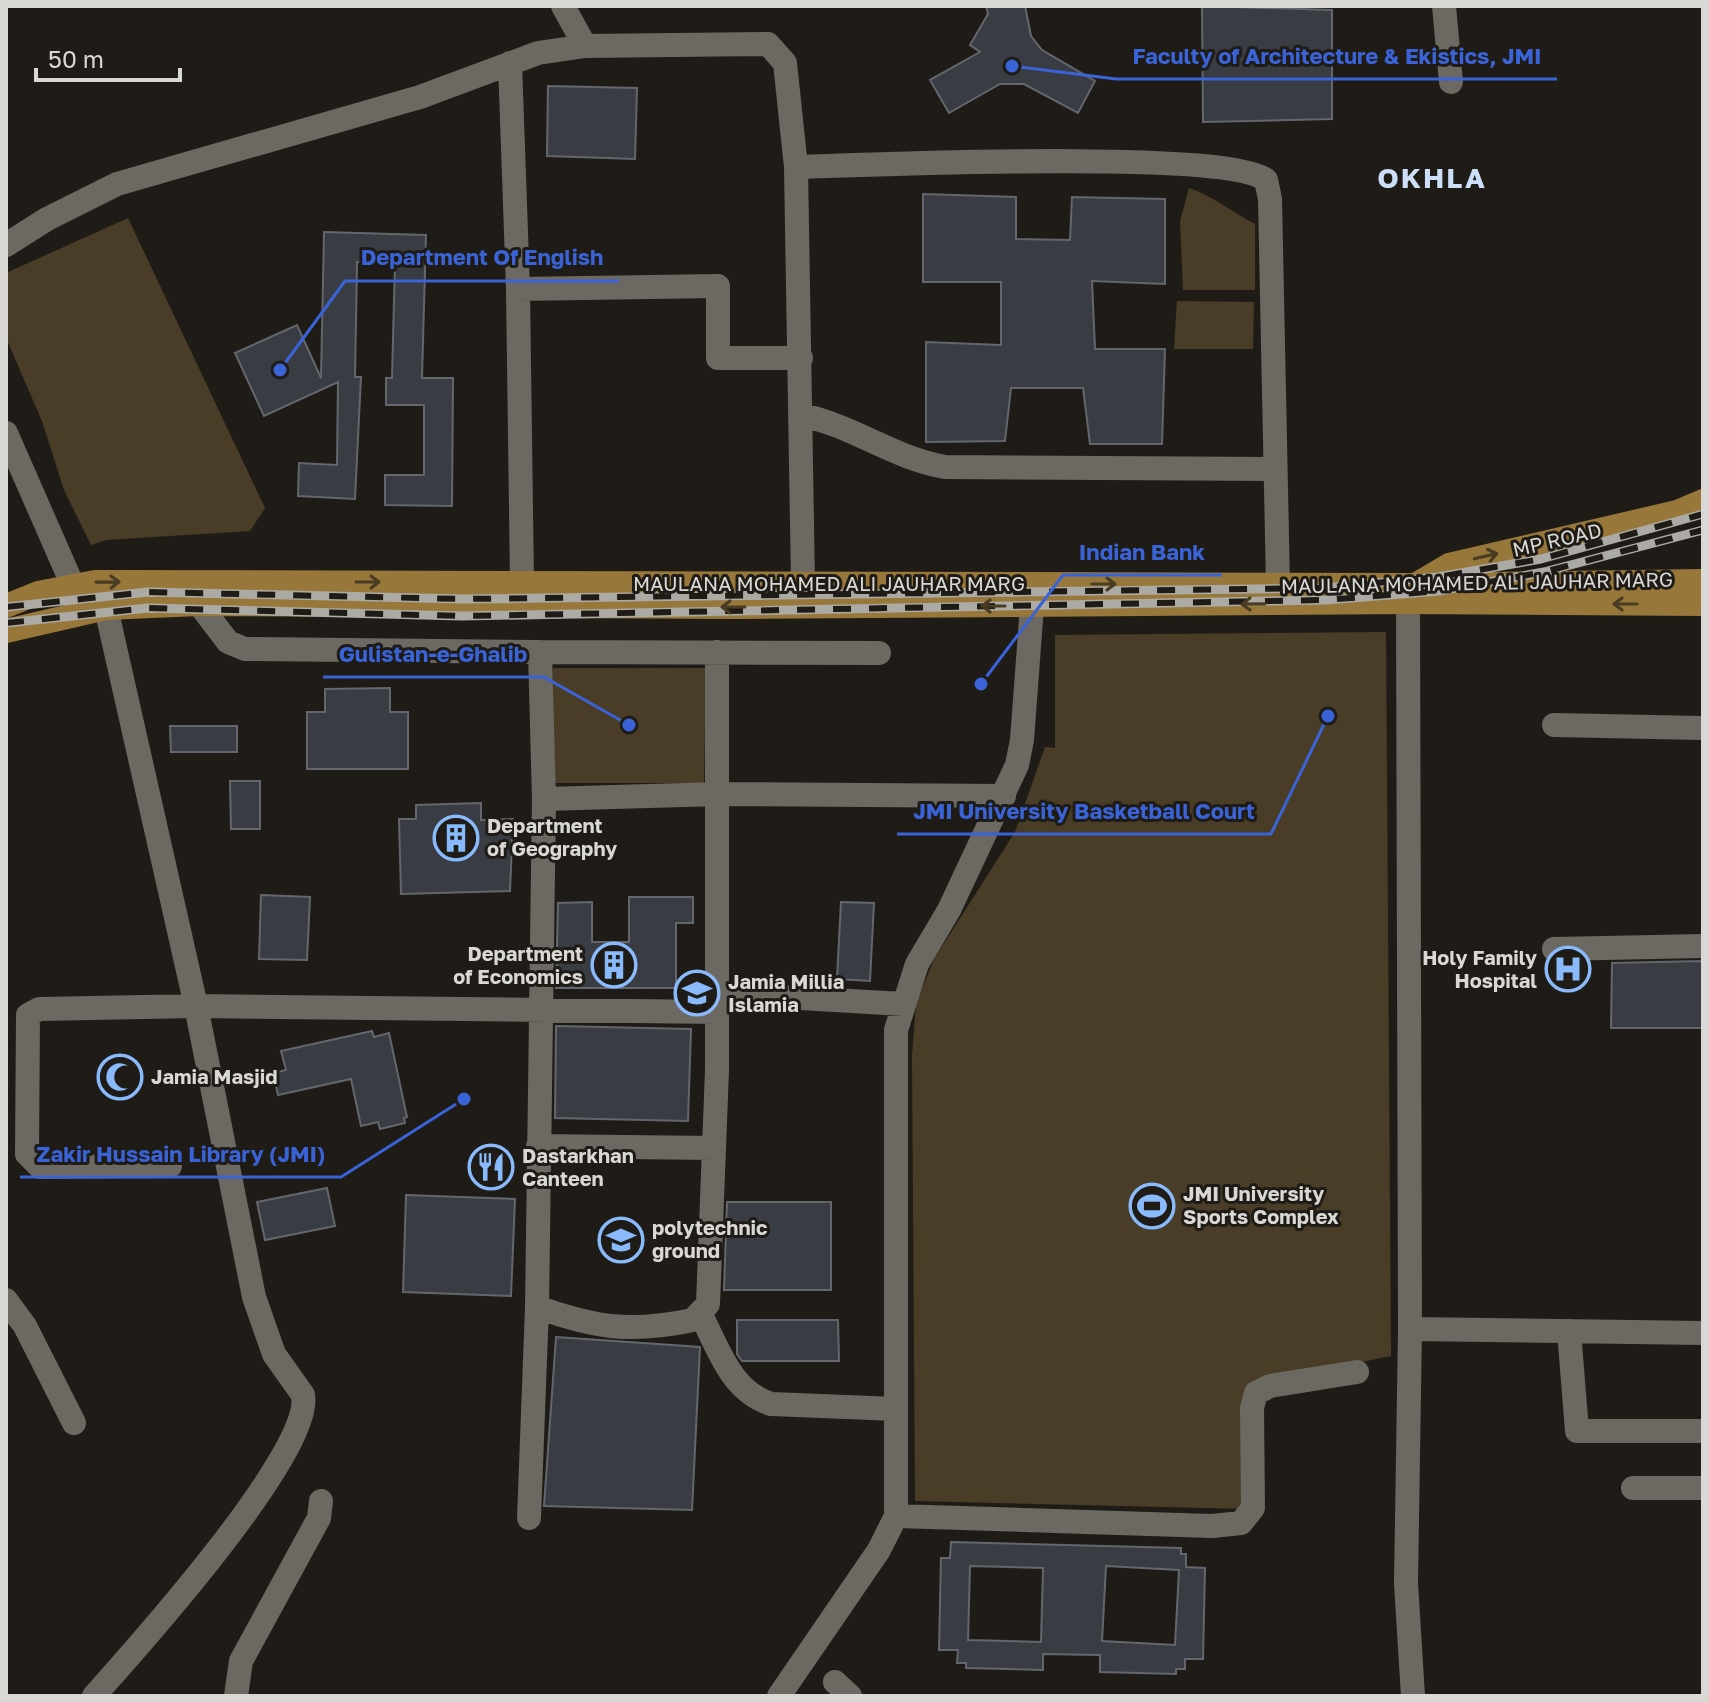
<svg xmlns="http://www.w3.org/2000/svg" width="1709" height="1702" font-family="'Golos Text',sans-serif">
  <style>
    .green { fill: #4a3d27 }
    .building { fill: #393d43; stroke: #63676d; stroke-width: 2; fill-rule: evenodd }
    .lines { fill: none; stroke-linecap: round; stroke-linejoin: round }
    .minor { stroke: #6c6862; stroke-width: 24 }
    .major { stroke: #98783a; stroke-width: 24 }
    .rail-casing { stroke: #acaaa5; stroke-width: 9 }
    .rail { stroke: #1f1c17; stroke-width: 6; stroke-dasharray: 18; stroke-linecap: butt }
    .oneway { stroke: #493c23 }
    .labels { text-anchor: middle; stroke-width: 6; stroke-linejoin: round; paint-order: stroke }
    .street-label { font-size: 20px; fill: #dad8d4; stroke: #1f1c17 }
    .poi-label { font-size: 20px; font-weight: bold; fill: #dad8d4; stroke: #1f1c17; text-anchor: start }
    .district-label { font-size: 28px; font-weight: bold; letter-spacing: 2px; fill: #cddff8; stroke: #1f1c17 }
    .leader { fill: none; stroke: #3963d7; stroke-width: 3 }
    .callout-dot { fill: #3963d7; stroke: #1f1c17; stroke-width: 3 }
    .callout-label { font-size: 22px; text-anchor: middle; font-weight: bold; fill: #3963d7; stroke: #1f1c17; stroke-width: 6; stroke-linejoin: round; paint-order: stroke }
  </style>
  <rect width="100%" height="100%" fill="#1f1c17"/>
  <path class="green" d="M1189,188c24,8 43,24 66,36v66h-72l-3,-69z
    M128,218l137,290 -15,23 -144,9 -15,5 -27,-55 -22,-69 -36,-83v-65z
    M1177,301l77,1 -1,47h-79z
    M1386,632l5,724 -143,29v124l-333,-8 -3,-446 4,-51 18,-45 81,-127 30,-85 10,1v-113z
    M553,668h153l-2,115h-151z"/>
  <path class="building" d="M986,6h39l6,30 11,14 53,31 -17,32 -54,-29h-24l-51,29 -19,-33 50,-28 -10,-7 18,-31z
    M1202,6l130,4v109l-129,3z
    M548,86l89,2 -2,71 -88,-3z
    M923,194l93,3v42l54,1 2,-43 93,2v85l-73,-3 3,68h70l-3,95h-72l-7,-56h-72l-6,53 -79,1v-100l75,3v-63h-78z
    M324,232l102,3 -4,143h31l-1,128 -67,-1v-30h39v-70h-38v-27h6l3,-116h-38l-2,115h6l-6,122 -57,-3 1,-33 38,2 1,-83 -74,34 -29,-63 62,-28 24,53z
    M390,688v24h18v57h-101v-57h18v-23z
    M170,726h67v26h-66z
    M230,781h30v48h-29z
    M481,803v17l32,-1 -3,72 -109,3 -2,-75h17v-14z
    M261,895l49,2 -3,63 -48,-1z
    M629,897h64v26h-17v65h-120l2,-85 34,-1v40h37z
    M841,902l33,1 -4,78 -33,-2z
    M1703,961v67h-92l1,-65z
    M556,1026l135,3 -3,92 -133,-3z
    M372,1031l2,6 15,-4 18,84 -3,1 1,5 -25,6 -2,-7 -17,4 -10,-47 -73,16 -5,-22 13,-3 -5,-19z
    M327,1188l8,38 -70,14 -8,-38z
    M406,1195l109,4 -4,97 -108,-4z
    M727,1202h104v88h-107z
    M737,1320h101l1,41h-97l-5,-7z
    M556,1337l144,10 -8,163 -148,-4z
    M951,1542l230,6v6h5v13l19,1 -2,91h-18v10h-9v5l-76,-2v-17l-57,-1v16l-77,-2v-5h-9l1,-13h-19l2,-92h9zM970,1566l73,2 -2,74 -73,-2zM1106,1566l73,4 -4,75 -73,-4z"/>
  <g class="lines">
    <path class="minor" d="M563,6l22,40
      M1444,6l7,76
      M510,63l8,226 4,294
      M796,167c71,-2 430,-18 470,13l4,19 8,386
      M6,245l41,-26 70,-35 303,-87 118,-44 47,-7 183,-2 17,19 11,104 7,417
      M518,289l200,-3v72h83
      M802,415c54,12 91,43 143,52l330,2
      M6,433l67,153
      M1408,602l2,727 -4,254 7,113
      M199,604l29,38 17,7 295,3 4,147 -7,508 -8,211
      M540,652l339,1
      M1554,725l149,3
      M544,799l175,-5 285,2
      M1554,949l149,-3
      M717,993l186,11
      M538,1146l176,2
      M170,1166l-130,1 -13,-13 1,-139 11,-6 157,-3 521,6
      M6,1300l19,26 49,97
      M537,1307c59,21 94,26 156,13l15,-16 9,-234v-418
      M701,1315c18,35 30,76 70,89l125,5
      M1410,1329l293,4
      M1569,1331l8,100h126
      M1633,1488h70
      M896,1516l316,10 29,-3 12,-15 -1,-100 4,-15 14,-7 87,-14
      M835,1682l15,14
      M94,1696c42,-47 220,-245 209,-301l-29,-41 -20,-57 -58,-291 -90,-398
      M236,1696l5,-35 78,-143 2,-17
      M779,1696l100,-146 17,-34v-486l21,-66 32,-54 68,-145 5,-25 10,-134"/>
    <path class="major" d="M1415,585l34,-20 228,-53 26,-11
      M6,606l32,-13 57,-11 1319,3 289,-4
      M6,631l100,-23 93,-4 537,3 672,-5 295,2"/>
    <g class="rail-casing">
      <path id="rail" d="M6,607l142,-15 315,7 862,-11 113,-11 103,-18 162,-45
        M6,623l142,-15 314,8 863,-16 114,-9 105,-19 159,-42"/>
    </g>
    <use href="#rail" class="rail"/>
  </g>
  <defs><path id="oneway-shaft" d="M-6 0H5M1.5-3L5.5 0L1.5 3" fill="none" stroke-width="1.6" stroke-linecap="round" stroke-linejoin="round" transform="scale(2)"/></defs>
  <g class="oneway">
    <use href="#oneway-shaft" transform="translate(1486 556) rotate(-13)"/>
    <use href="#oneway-shaft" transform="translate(108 582) rotate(-1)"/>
    <use href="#oneway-shaft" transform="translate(368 582)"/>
    <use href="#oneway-shaft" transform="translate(1104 584)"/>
    <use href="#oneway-shaft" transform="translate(1253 604) rotate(179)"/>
    <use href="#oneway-shaft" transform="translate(1625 604) rotate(-180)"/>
    <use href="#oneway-shaft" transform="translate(993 606) rotate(180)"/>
    <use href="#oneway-shaft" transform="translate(733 607) rotate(-180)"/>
  </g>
  <defs>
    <g id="building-ring" transform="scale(2.3)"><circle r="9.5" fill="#1f1c17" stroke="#89bafc" stroke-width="1.5"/><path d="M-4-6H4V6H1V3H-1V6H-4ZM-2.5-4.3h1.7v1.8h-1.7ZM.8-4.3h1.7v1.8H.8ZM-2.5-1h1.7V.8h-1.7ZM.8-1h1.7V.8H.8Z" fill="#89bafc"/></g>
    <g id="hospital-ring" transform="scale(2.3)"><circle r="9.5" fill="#1f1c17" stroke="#89bafc" stroke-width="1.5"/><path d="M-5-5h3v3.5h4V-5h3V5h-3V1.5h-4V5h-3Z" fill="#89bafc"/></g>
    <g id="university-ring" transform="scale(2.3)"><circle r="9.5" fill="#1f1c17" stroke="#89bafc" stroke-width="1.5"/><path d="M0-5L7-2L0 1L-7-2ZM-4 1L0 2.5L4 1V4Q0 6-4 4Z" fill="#89bafc"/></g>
    <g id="mosque-ring" transform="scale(2.3)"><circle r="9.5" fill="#1f1c17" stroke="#89bafc" stroke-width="1.5"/><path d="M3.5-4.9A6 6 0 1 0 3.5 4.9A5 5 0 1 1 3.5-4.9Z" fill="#89bafc"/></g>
    <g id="restaurant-ring" transform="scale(2.3)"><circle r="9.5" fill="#1f1c17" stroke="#89bafc" stroke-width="1.5"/><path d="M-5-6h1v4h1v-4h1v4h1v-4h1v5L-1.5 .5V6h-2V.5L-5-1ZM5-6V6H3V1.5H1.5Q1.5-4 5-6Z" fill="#89bafc"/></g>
    <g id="stadium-ring" transform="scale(2.3)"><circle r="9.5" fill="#1f1c17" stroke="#89bafc" stroke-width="1.5"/><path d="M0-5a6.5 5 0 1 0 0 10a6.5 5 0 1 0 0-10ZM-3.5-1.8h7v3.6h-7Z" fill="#89bafc"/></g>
  </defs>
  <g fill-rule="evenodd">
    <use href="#building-ring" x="456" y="838"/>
    <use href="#building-ring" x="614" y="965"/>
    <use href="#hospital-ring" x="1568" y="969"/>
    <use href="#university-ring" x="697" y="993"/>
    <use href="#mosque-ring" x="120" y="1077"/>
    <use href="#restaurant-ring" x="491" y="1167"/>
    <use href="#stadium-ring" x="1152" y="1206"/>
    <use href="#university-ring" x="621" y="1240"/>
  </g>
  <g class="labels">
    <g class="street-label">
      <text transform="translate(1557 540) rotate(-13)" y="7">MP ROAD</text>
      <text transform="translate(1477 583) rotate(-1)" y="7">MAULANA MOHAMED ALI JAUHAR MARG</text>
      <text x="829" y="591">MAULANA MOHAMED ALI JAUHAR MARG</text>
    </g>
    <g class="poi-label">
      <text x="487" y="833">Department<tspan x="487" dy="23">of Geography</tspan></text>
      <text x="583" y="961" text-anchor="end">Department<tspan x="583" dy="23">of Economics</tspan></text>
      <text x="1537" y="965" text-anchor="end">Holy Family<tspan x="1537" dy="23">Hospital</tspan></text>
      <text x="728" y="989">Jamia Millia<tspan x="728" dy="23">Islamia</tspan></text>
      <text x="151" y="1084">Jamia Masjid</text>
      <text x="522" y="1163">Dastarkhan<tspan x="522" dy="23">Canteen</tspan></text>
      <text x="1183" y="1201">JMI University<tspan x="1183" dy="23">Sports Complex</tspan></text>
      <text x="652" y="1235">polytechnic<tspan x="652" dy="23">ground</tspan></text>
    </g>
    <g class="district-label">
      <text x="1432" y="188">OKHLA</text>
    </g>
  </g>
  <path class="leader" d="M1012 66L1116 79H1557M280 370L345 281H619M981 684L1063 575H1222M629 725L544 677H323M1328 716L1271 834H897M464 1099L341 1177H20"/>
  <g class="callout-dot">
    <circle cx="1012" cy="66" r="8"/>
    <circle cx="280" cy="370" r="8"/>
    <circle cx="981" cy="684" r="8"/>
    <circle cx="629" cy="725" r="8"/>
    <circle cx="1328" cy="716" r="8"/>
    <circle cx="464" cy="1099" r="8"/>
  </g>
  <g class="callout-label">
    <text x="1337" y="64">Faculty of Architecture &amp; Ekistics, JMI</text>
    <text x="482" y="265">Department Of English</text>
    <text x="1142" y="560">Indian Bank</text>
    <text x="433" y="662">Gulistan-e-Ghalib</text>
    <text x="1084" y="819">JMI University Basketball Court</text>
    <text x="181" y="1162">Zakir Hussain Library (JMI)</text>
  </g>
  <rect width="1709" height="1702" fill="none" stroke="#dad8d4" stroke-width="16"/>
  <path d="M36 68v12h144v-12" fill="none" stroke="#dad8d4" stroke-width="4"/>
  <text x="48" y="68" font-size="24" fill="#dad8d4" stroke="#1f1c17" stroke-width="6" paint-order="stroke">50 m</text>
</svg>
